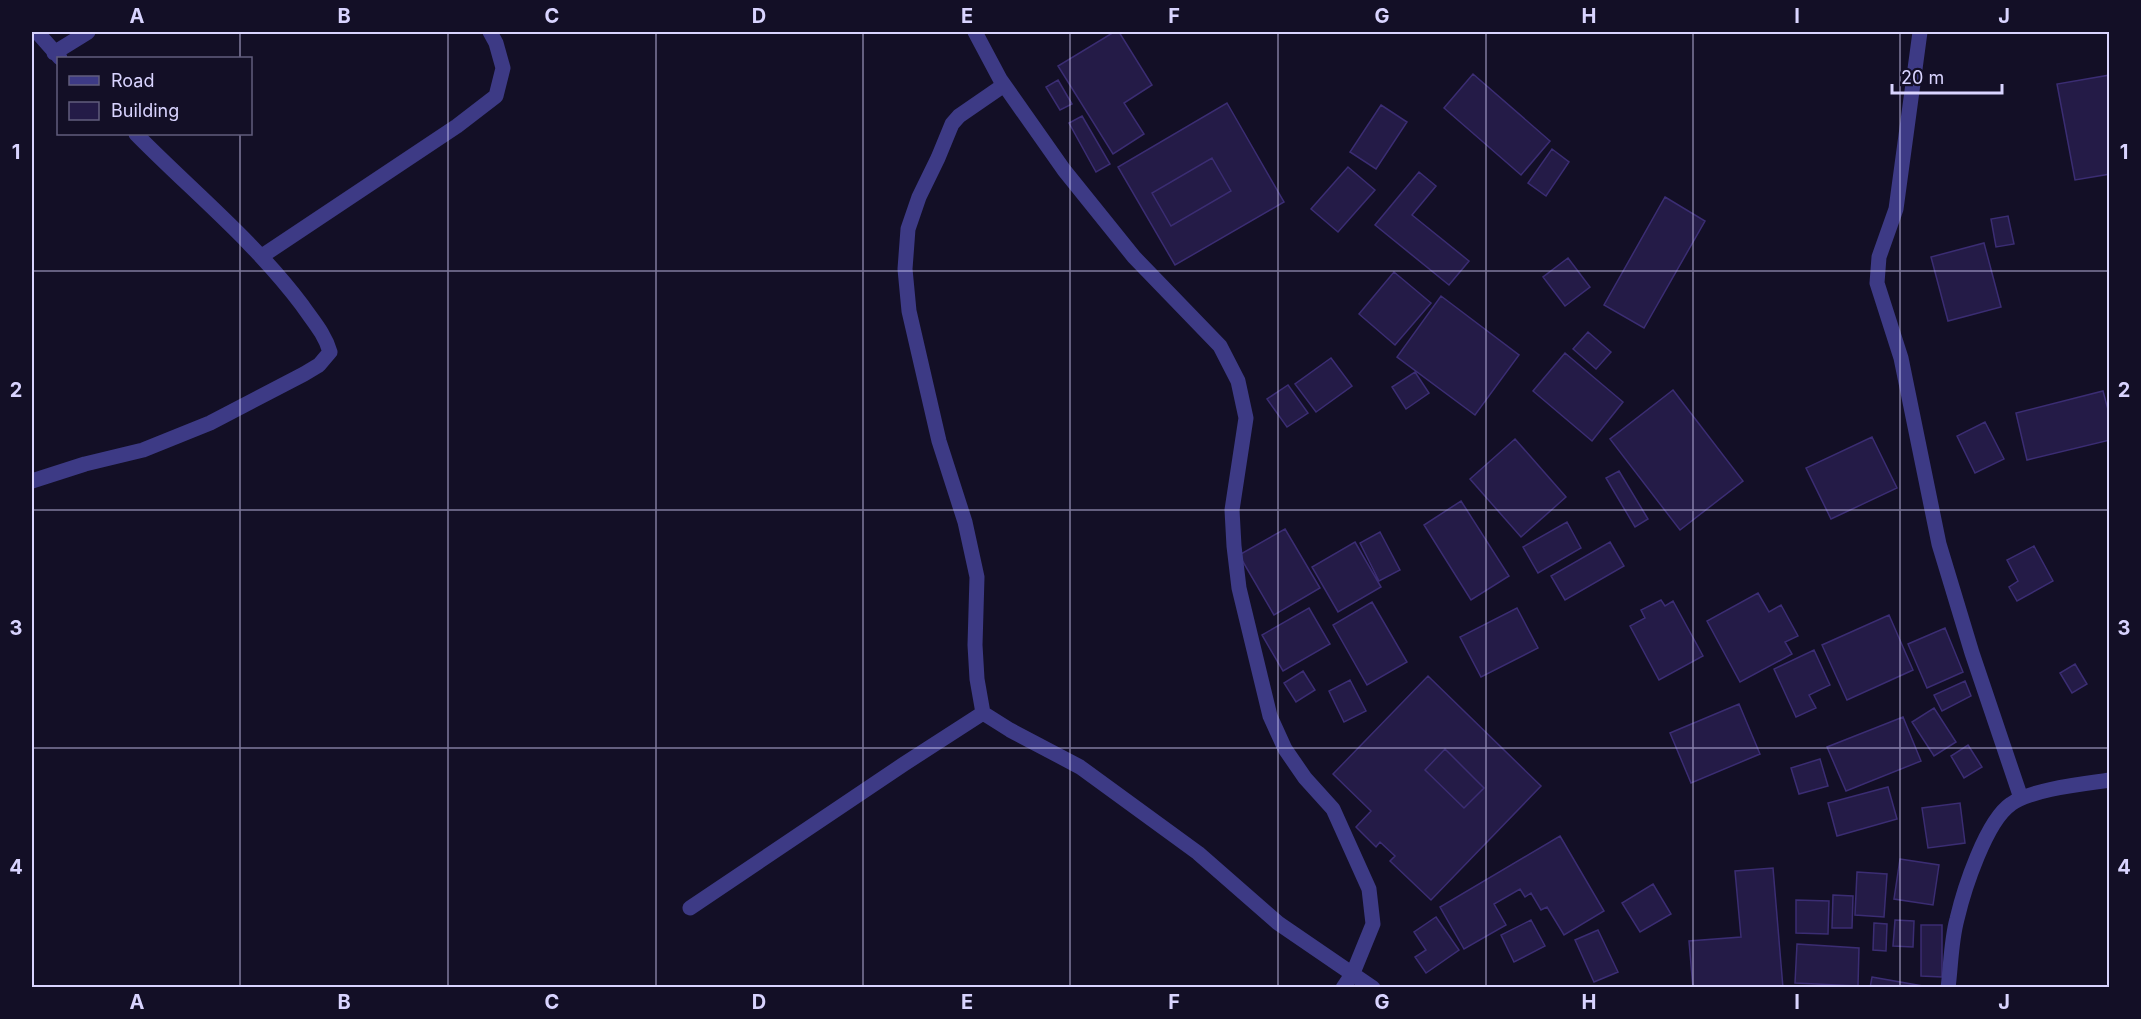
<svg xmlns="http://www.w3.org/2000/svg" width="2141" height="1019" font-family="Inter,sans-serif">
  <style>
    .building { fill: #241b47; stroke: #3b2d73; stroke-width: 1.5; fill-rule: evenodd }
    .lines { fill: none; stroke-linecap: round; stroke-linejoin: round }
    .minor { stroke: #3d3a85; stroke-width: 15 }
    .grid { fill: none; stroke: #d9d4ff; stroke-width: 1.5; stroke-opacity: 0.55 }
    .neatline { fill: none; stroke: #d9d4ff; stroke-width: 2 }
    .grid-label { font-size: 20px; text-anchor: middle; font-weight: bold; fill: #d9d4ff }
  </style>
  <rect width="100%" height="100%" fill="#130f26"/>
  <path class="building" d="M1114,32h5l33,53 -28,18 20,31 -31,20 -55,-88z
    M1473,74l77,67 -29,34 -77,-67z
    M2110,75v99l-35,6 -18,-96z
    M1058,80l14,24 -12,6 -14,-23z
    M1227,103l57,99 -109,63 -57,-98zM1212,158l19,33 -60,35 -19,-33z
    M1381,105l26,17 -31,47 -26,-17z
    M1082,116l28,48 -14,8 -27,-49z
    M1552,149l17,13 -23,34 -18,-13z
    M1212,158l19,33 -60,35 -19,-33z
    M1348,167l27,23 -37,42 -27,-23z
    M1419,172l17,14 -24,29 57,46 -20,24 -74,-60z
    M1665,197l40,24 -61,107 -40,-23z
    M2008,216l6,28 -18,3 -5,-28z
    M1984,243l17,64 -53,14 -17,-64z
    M1568,258l22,29 -25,19 -22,-29z
    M1394,272l37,31 -36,42 -36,-31z
    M1441,296l78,59 -44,60 -78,-58z
    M1588,332l23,20 -15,17 -23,-20z
    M1565,353l58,49 -31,39 -59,-50z
    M1331,358l21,28 -36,26 -21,-28z
    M1415,372l14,21 -23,16 -14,-22z
    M1288,385l20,28 -21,14 -20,-28z
    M1673,390l70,91 -63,49 -70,-91z
    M2103,391l7,26v23l-83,20 -11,-47z
    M1985,422l19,37 -29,14 -18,-37z
    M1872,437l25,51 -66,31 -25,-51z
    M1515,439l51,58 -45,40 -51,-58z
    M1619,471l29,48 -13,8 -29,-49z
    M1461,501l48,75 -38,24 -47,-75z
    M1567,522l14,26 -43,25 -15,-26z
    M1285,529l35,59 -46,27 -35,-60z
    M1380,532l20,38 -21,11 -19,-38z
    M1355,542l26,45 -43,25 -26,-45z
    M1610,542l14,24 -59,34 -14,-24z
    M2034,546l19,35 -36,20 -8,-14 9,-6 -11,-21z
    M1758,593l11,19 12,-7 17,31 -13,6 7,12 -52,28 -33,-61z
    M1661,600l4,6 8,-5 30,55 -44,24 -29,-54 15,-8 -4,-8z
    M1372,602l35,60 -40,23 -34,-60z
    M1309,608l21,36 -47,27 -21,-36z
    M1517,608l21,40 -57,29 -21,-40z
    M1889,615l24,55 -66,30 -25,-55z
    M1945,628l18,44 -36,16 -19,-44z
    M1814,650l16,35 -21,10 7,13 -20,9 -22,-48z
    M2075,664l12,20 -15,9 -12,-20z
    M1303,671l12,19 -19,12 -12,-19z
    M1428,676l113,110 -110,114 -41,-39 5,-5 -15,-14 -4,5 -20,-20 15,-16 -38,-37zM1445,749l39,39 -20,20 -39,-38z
    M1350,680l16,31 -22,11 -15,-31z
    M1965,681l6,15 -29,15 -8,-16z
    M1739,704l21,50 -69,29 -21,-50z
    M1934,708l22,34 -22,14 -22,-34z
    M1903,717l18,44 -75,30 -19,-44z
    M1968,745l14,22 -18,11 -13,-22z
    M1445,749l39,39 -20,20 -39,-38z
    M1820,759l8,27 -29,8 -8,-26z
    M1888,787l9,32 -60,17 -9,-33z
    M1960,803l5,40 -37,5 -6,-40z
    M1560,836l44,75 -40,24 -17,-28 -6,3 -10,-17 -6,4 -5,-8 -26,15 12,21 -42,24 -24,-42z
    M1900,859l39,6 -6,40 -39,-6z
    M1773,868l10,120h-90l-4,-47 52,-4 -6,-66z
    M1857,872l30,2 -3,43 -29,-2z
    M1653,884l18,30 -31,18 -18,-29z
    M1833,895l20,1 -1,32h-20z
    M1796,900l33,1 -1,33 -32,-1z
    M1436,917l23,33 -33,23 -11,-16 11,-7 -12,-18z
    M1531,920l14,26 -31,16 -13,-27z
    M1895,920l19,1 -1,26 -20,-1z
    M1874,923l13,1 -1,27 -13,-1z
    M1921,925h21v52l-21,-1z
    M1598,930l20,42 -24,10 -19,-42z
    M1797,944l62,4 -1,38 -63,-3z
    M1872,977l56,10v1h-58z"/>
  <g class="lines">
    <path class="minor" d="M37,32l23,26
      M975,32l25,47 64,91 70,87 86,89 18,35 8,37 -14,92 2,36 5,42 31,128 15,33 20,29 28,31 36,80 4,35 -20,49 -10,15
      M1920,32l-24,177 -17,48 -2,26 24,75 38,186 33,109 49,145
      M54,53l34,-21
      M1004,85l-45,31 -7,8 -14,34 -19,39 -11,32 -3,40 4,42 30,130 26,81 12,55 -2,68 2,34 6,34 27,17 70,37 118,86 80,70 95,65
      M262,256l195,-130 39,-30 7,-28 -7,-25 -6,-11
      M32,481l53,-17 58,-14 67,-27 94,-49 15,-9 11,-13c-5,-18 -17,-31 -28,-47 -48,-64 -111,-115 -166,-171
      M690,908l214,-144 79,-51
      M1948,988c3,-23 3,-47 9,-69 7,-30 29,-98 54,-115 21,-15 72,-20 99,-24"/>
  </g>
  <path class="grid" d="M240,32v26M448,32v956M656,32v956M863,32v956M1070,32v956M1278,32v956M1486,32v956M1693,32v956M1900,32v956M240,134v854M32,271h2078M32,510h2078M32,748h2078"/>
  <rect width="2141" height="1019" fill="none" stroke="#130f26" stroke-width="66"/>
  <rect x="57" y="57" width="195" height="78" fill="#130f26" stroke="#625e7d" stroke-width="1.5"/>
  <rect x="69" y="76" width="30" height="9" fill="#3d3a85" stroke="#625e7d" stroke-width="1.5"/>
  <text x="111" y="87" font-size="18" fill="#d9d4ff">Road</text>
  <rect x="69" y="102" width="30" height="18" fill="#241b47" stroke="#625e7d" stroke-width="1.5"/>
  <text x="111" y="117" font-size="18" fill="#d9d4ff">Building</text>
  <path d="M1892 84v9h110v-9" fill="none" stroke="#d9d4ff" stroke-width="3"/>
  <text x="1901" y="84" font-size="18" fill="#d9d4ff" stroke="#130f26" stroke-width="4.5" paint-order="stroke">20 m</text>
  <rect x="33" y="33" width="2075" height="953" class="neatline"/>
  <g class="grid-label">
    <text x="137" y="23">A</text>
    <text x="344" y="23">B</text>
    <text x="552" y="23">C</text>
    <text x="759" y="23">D</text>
    <text x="967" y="23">E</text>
    <text x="1174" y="23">F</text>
    <text x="1382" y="23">G</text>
    <text x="1589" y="23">H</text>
    <text x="1797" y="23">I</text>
    <text x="2004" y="23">J</text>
    <text x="16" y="159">1</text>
    <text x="2124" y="159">1</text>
    <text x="16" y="397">2</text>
    <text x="2124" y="397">2</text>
    <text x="16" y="635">3</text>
    <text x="2124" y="635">3</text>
    <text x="16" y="874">4</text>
    <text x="2124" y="874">4</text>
    <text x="137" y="1009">A</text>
    <text x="344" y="1009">B</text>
    <text x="552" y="1009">C</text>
    <text x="759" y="1009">D</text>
    <text x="967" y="1009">E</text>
    <text x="1174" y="1009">F</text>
    <text x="1382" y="1009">G</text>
    <text x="1589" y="1009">H</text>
    <text x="1797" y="1009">I</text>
    <text x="2004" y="1009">J</text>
  </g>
</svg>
